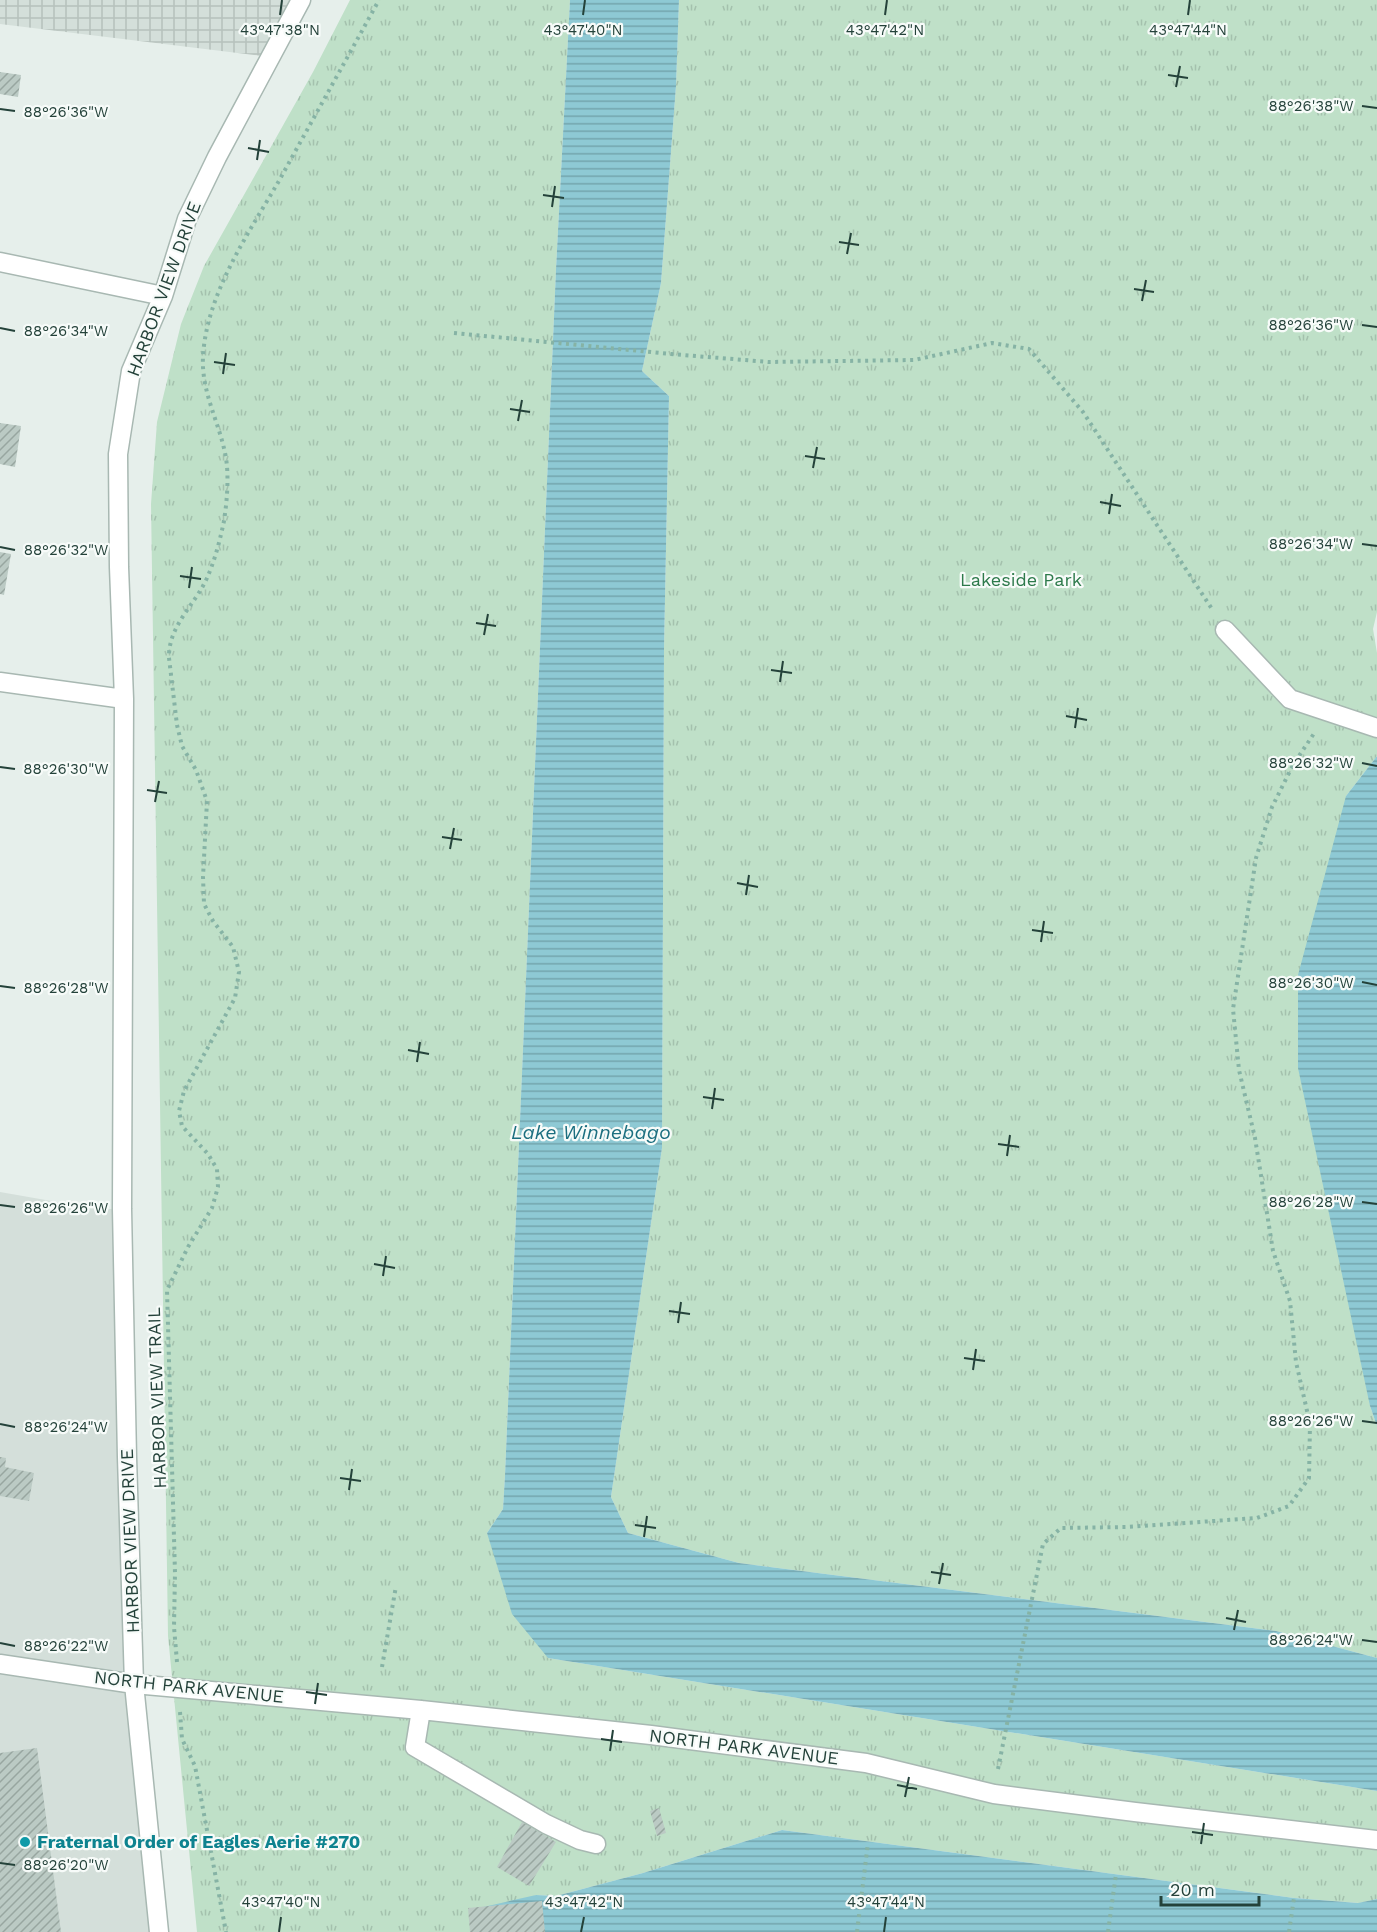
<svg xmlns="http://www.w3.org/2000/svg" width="1377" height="1932" font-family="'Work Sans',sans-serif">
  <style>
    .built { fill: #d4dfda }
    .industrial { fill: url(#industrial-grid) }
    .park { fill: url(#park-tufts) }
    .water { fill: url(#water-rules) }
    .building { fill: url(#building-hatch) }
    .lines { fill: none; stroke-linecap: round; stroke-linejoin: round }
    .minor-casing { stroke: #a8b8b2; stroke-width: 21 }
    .path { stroke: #86b3a5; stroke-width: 4; stroke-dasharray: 3 4.5; stroke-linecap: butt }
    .minor { stroke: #fff; stroke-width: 18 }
    .ticks { fill: none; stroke: #24423a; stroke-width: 2 }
    .culture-dot { fill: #0f9aa8; stroke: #f7fbf9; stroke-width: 2 }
    .labels { text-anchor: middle; stroke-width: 4.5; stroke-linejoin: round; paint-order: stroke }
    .street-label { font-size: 18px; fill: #24423a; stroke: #f7fbf9 }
    .park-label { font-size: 18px; fill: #2d7a4b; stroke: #f7fbf9 }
    .culture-label { font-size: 18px; font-weight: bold; fill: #0d838f; stroke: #f7fbf9; text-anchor: start }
    .water-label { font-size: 20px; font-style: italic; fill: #1c6f80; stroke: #f7fbf9 }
    .ticks-label { font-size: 15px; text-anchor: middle; fill: #24423a; stroke: #f7fbf9; stroke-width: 4.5; stroke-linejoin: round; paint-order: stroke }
  </style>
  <defs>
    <pattern id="industrial-grid" width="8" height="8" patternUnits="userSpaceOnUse" patternTransform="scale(1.5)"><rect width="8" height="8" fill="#d4dfda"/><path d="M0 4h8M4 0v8" fill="none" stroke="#b6c1bc"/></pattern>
    <pattern id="park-tufts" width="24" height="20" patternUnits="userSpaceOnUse" patternTransform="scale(1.5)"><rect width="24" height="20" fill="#bfe0c8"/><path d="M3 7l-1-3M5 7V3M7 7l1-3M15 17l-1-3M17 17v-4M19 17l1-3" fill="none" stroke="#a4c1ad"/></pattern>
    <pattern id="water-rules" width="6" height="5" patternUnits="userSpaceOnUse" patternTransform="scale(1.5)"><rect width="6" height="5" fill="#8ec9d4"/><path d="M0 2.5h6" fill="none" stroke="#74a5ad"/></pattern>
    <pattern id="building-hatch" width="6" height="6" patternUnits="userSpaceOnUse" patternTransform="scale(1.5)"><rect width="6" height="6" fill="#bbcac4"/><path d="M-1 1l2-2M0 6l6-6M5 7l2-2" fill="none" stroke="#98a6a0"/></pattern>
  </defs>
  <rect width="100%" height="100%" fill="#e6efeb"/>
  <path class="built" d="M0,1192l97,17h25l5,248 32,475h-159z"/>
  <path class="industrial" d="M0,0h301l-30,57 -271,-33z"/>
  <path class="park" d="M350,0h220l-14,269 -51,1206 -2,34 -16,24 61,125 829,133v108l-18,4 -65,-5 -512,-68 -139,43 -87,23 -20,-1 -64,37h-275l-29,-296 -17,-1132 6,-82 24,-98 23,-58 109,-194z
    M679,0h698v612l-4,17 4,24v103l-31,40 24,610 7,20v232l-101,-27 -537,-68 -111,-30 -17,-36 51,-349 2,-498 5,-254 -27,-25 19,-88 15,-197z"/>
  <path class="water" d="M570,0h109l-3,86 -15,197 -19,88 27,25 -5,254 -2,498 -51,349 17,36 111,30 537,68 101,27v133l-829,-133 -36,-44 -25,-81 16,-24 2,-34 51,-1206z
    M1377,756v670l-7,-20 -72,-338v-93l48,-179z
    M782,1830l512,68 64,5 19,-4v33h-905l-2,-22 66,-15 20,1 87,-23z"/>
  <path class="building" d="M0,72l21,3 -3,22 -18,-3z
    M0,423l21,3 -6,41 -15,-3z
    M0,552l11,2 -7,41 -4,-1z
    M0,1457l6,1 -1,9 29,6 -5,28 -29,-5z
    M37,1748l24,184h-61v-179z
    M659,1808l7,25 -9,3 -7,-25z
    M522,1822l34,20 -27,44 -32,-19z
    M542,1901l3,31h-75l-2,-24z"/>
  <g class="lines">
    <g class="minor-casing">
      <path id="minor" d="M0,262l163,34
        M1225,630l65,69 87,29
        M0,682l124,17
        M0,1664l134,20 287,26 230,25 215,28 128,31 141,18 242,28
        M421,1710l-6,37 131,77 34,16 16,4
        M159,1932l-25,-248 -7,-227 -5,-248 2,-510 -5,-132 -1,-113 13,-83 32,-75 24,-77 30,-62 84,-157"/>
    </g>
    <path class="path" d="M454,333l217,21 98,8 145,-2 78,-17 37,6 54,63 129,197
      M177,1662l-3,-35 1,-54 -8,-283 21,-43 24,-39 6,-21 -1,-18 -9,-15 -26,-28 -3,-15 5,-20 51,-93 4,-26 -6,-25 -20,-26 -9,-17 -1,-27 4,-76 -11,-31 -14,-24 -5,-21 -8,-67c-1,-32 26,-53 38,-80 8,-18 13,-38 17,-57 3,-20 5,-43 2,-63 -6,-35 -25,-65 -23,-102 4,-64 46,-123 77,-177 33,-60 66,-119 99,-179
      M382,1667l14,-81
      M180,1712l2,27 13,27 31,166
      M998,1769l45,-225 18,-16 66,-1 130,-9 32,-12 20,-28 1,-54 -14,-62 -6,-61 -17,-50 -18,-113 -16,-68 -6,-61 23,-151 16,-51 21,-42 22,-33
      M857,1932l11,-89
      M1108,1932l8,-58
      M1289,1932l5,-34"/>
    <use href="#minor" class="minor"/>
  </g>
  <path class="ticks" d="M280,15l2,-15M583,15l2,-15M885,15l2,-15M1188,15l2,-15M1168,75l20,3M1176,87l4,-21M1362,106l15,2M0,109l15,2M248,148l21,4M257,160l3,-20M543,195l21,3M552,207l3,-21M839,242l20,3M847,254l4,-21M1134,289l20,3M1142,301l4,-21M1362,325l15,2M0,328l15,3M214,362l21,3M223,374l3,-21M510,409l20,3M518,421l4,-21M805,456l20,3M813,468l4,-21M1100,502l21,4M1109,514l3,-20M1362,544l15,2M0,547l15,3M180,576l21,3M189,588l3,-21M476,623l20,3M484,635l4,-21M771,670l21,3M780,682l3,-21M1066,716l21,4M1075,728l3,-20M1362,763l15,3M0,767l15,2M147,790l20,3M155,802l4,-21M442,837l20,3M450,849l4,-21M737,883l21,4M746,895l3,-20M1032,930l21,3M1041,942l3,-21M1362,982l15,3M0,986l15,2M408,1050l21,4M417,1062l3,-20M703,1097l21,3M712,1109l3,-21M998,1144l21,3M1007,1156l3,-21M1362,1202l15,2M0,1205l15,2M374,1264l21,4M383,1276l3,-20M669,1311l21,3M678,1323l3,-21M964,1358l21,3M973,1370l3,-21M1362,1421l15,2M0,1424l15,3M340,1478l21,3M349,1490l3,-21M635,1525l21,3M644,1537l3,-21M931,1572l20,3M939,1584l4,-21M1226,1618l20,4M1234,1630l4,-20M1362,1640l15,2M0,1643l15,3M306,1692l21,3M315,1704l3,-21M601,1739l21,3M610,1751l3,-21M897,1785l20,4M905,1797l4,-20M1192,1832l21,3M1201,1844l3,-21M0,1863l15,2M279,1932l2,-15M581,1932l3,-15M884,1932l2,-15"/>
  <circle class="culture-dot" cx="25" cy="1842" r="6"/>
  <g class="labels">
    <g class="street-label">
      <text transform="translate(164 289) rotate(-70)" y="6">HARBOR VIEW DRIVE</text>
      <text transform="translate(157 1398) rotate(-92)" y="6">HARBOR VIEW TRAIL</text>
      <text transform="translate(130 1541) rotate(-92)" y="6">HARBOR VIEW DRIVE</text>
      <text transform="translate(189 1687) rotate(6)" y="6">NORTH PARK AVENUE</text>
      <text transform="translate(744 1747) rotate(7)" y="6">NORTH PARK AVENUE</text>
    </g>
    <g class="park-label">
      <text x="1021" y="586">Lakeside Park</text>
    </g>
    <g class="culture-label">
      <text x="37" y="1848">Fraternal Order of Eagles Aerie #270</text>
    </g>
    <g class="water-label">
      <text x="591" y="1139">Lake Winnebago</text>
    </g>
  </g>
  <g class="ticks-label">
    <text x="280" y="35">43°47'38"N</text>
    <text x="583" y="35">43°47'40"N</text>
    <text x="885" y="35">43°47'42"N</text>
    <text x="1188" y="35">43°47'44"N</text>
    <text x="1311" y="111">88°26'38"W</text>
    <text x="66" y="117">88°26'36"W</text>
    <text x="1311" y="330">88°26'36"W</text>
    <text x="66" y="336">88°26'34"W</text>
    <text x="1311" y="549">88°26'34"W</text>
    <text x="66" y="555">88°26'32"W</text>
    <text x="1311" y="768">88°26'32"W</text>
    <text x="66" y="774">88°26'30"W</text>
    <text x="1311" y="988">88°26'30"W</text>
    <text x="66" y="993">88°26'28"W</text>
    <text x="1311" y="1207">88°26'28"W</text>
    <text x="66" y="1213">88°26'26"W</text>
    <text x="1311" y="1426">88°26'26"W</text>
    <text x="66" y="1432">88°26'24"W</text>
    <text x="1311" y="1645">88°26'24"W</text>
    <text x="66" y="1651">88°26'22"W</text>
    <text x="66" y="1870">88°26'20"W</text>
    <text x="281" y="1907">43°47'40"N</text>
    <text x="584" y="1907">43°47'42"N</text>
    <text x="886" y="1907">43°47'44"N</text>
  </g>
  <path d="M1161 1896v9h98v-9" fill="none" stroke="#24423a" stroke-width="3"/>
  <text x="1170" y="1896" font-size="18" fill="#24423a" stroke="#f7fbf9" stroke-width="4.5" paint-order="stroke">20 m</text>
</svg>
